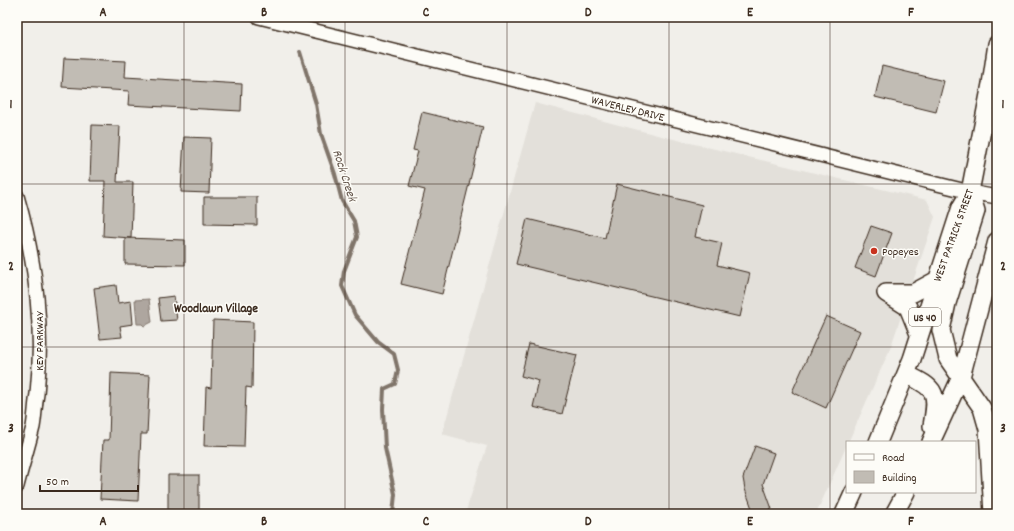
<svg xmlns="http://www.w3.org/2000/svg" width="1014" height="531" font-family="Dekko,sans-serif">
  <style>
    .built { fill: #e3e0da }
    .water { fill: #aea69f; stroke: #80746b }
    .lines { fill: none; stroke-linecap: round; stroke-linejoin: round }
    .stream { stroke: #80746b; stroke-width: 4 }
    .building { fill: #c1bcb4; stroke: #3b2a1e }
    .tertiary-casing { stroke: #3b2a1e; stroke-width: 16 }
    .primary-casing { stroke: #3b2a1e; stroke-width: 20 }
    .tertiary { stroke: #fdfcf7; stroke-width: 13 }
    .primary { stroke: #fdfcf7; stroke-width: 17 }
    .grid { fill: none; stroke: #3b2a1e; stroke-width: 1; stroke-opacity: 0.55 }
    .poi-dot { fill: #c8321e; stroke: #fdfcf7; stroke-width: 1.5 }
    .labels { text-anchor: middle; stroke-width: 3; stroke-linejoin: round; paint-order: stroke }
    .shield { fill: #fdfcf7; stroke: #75695f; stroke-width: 1 }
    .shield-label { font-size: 11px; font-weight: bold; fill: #3b2a1e }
    .street-label { font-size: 12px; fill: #3b2a1e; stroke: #fdfcf7 }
    .poi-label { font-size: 12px; fill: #3b2a1e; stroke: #fdfcf7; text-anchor: start }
    .water-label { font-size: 13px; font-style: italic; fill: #63554b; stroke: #fdfcf7 }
    .neighbourhood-label { font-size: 13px; font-weight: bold; fill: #3b2a1e; stroke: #fdfcf7 }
    .neatline { fill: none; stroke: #3b2a1e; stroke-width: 1.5 }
    .grid-label { font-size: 13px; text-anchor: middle; font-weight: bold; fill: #3b2a1e }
  </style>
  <rect width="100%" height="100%" fill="#f1efea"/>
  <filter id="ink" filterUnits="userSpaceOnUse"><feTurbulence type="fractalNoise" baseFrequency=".025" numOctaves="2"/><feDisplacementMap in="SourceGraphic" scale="8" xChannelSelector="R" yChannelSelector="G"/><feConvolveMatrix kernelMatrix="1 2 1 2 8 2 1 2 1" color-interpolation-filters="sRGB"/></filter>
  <g filter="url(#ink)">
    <path class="built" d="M535,103l126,33 266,64 8,17 -45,132 -74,165h-351l22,-68 -45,-12z"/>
    <path class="water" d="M149,299l3,23 -8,4 -2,-2h-5l-2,-24z"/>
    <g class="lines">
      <path class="stream" d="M300,52l16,52 5,30 14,40 7,27 12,20 3,16 -13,34 -2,15 13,29 23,27 16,12 4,16 -3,14 -11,5 -1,20 2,39 10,46 -2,20"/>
    </g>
    <path class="building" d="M64,58l62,3 -1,16 117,7 -1,27 -113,-6 1,-14 -67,-4z
      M882,66l62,15 -8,31 -61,-15z
      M422,112l61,15 -41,167 -41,-10 24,-94 -16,-4 9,-35 -5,-1z
      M92,125l28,1 -3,56h16l-2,56 -28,-2 2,-55h-15z
      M184,137l27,1 -2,55 -28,-1z
      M617,184l85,21 -7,32 27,6 -5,22 33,8 -10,44 -224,-53 11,-45 78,19z
      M204,197h53v28l-53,-1z
      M871,226l21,7 -16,43 -21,-8z
      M125,238l60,2v25l-60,-1z
      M116,285l2,18 13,-2 2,23 -13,2 2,11 -22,2 -6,-51z
      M174,296l3,24 -16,1 -3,-23z
      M826,316l34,15 -34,77 -34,-16z
      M213,320l40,2 -1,66 -6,-1 -2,60 -40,-1 2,-59 5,1z
      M529,344l48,11 -15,59 -29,-7 6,-26 -18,-5z
      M111,373l39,2 -3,59h-6l-3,67 -38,-2 3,-59h6z
      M755,446l19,7 -11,31 9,25 -15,5h-3l-9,-25 -2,-11z
      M168,475h31v39h-31z"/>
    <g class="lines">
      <g class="tertiary-casing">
        <path id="tertiary" d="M259,17l711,175 27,5
          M17,196c19,65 27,130 20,198 -2,11 -2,22 -4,33 -5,20 -11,39 -16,59"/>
      </g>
      <g class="primary-casing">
        <path id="primary" d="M970,192l6,19 -29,92 -6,27 7,29 34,49 6,21 5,85
          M886,293l22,14 11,27
          M886,293h27l24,-13
          M906,374c31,15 32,18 26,52
          M878,442l34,-83 49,-152 9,-15 21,-108 6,-40
          M931,442l30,-65 36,-136
          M844,514l10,-22
          M894,514l12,-22"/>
      </g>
      <use href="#tertiary" class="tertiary"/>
      <use href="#primary" class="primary"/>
    </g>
  </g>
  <path class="grid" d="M184,17v497M345,17v497M507,17v497M669,17v497M830,17v497M17,184h980M17,347h980"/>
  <circle class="poi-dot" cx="874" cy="251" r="4"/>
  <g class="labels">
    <rect class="shield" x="909" y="308" width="32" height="18" rx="3"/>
    <g class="shield-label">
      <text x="925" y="321">US 40</text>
    </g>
    <g class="street-label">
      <text transform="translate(628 108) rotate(14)" y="4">WAVERLEY DRIVE</text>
      <text transform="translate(953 235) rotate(-70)" y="4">WEST PATRICK STREET</text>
      <text transform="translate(39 341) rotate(-90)" y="4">KEY PARKWAY</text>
    </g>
    <g class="poi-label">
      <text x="882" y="255">Popeyes</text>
    </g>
    <g class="water-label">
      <text transform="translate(346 175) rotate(72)" y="5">Rock Creek</text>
    </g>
    <g class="neighbourhood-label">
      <text x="216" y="312">Woodlawn Village</text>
    </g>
  </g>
  <rect width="1014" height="531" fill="none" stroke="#fdfcf7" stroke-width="44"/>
  <rect x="846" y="441" width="130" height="52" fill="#fdfcf7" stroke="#afa8a0"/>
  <rect x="854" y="454" width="20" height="6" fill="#fdfcf7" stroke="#afa8a0"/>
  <text x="882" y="461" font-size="12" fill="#3b2a1e">Road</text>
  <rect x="854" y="471" width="20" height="12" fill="#c1bcb4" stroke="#afa8a0"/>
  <text x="882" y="481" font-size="12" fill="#3b2a1e">Building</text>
  <path d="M40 485v6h98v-6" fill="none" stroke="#3b2a1e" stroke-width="2"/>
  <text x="46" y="485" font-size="12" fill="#3b2a1e" stroke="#fdfcf7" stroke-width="3" paint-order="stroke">50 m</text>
  <rect x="22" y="22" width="970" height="487" class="neatline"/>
  <g class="grid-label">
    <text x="103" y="16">A</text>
    <text x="264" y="16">B</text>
    <text x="426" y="16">C</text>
    <text x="588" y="16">D</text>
    <text x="750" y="16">E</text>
    <text x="911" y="16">F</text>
    <text x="11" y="108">1</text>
    <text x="1003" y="108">1</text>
    <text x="11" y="270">2</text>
    <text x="1003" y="270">2</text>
    <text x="11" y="432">3</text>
    <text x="1003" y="432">3</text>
    <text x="103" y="525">A</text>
    <text x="264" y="525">B</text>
    <text x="426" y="525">C</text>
    <text x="588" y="525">D</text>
    <text x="750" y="525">E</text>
    <text x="911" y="525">F</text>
  </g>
</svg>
